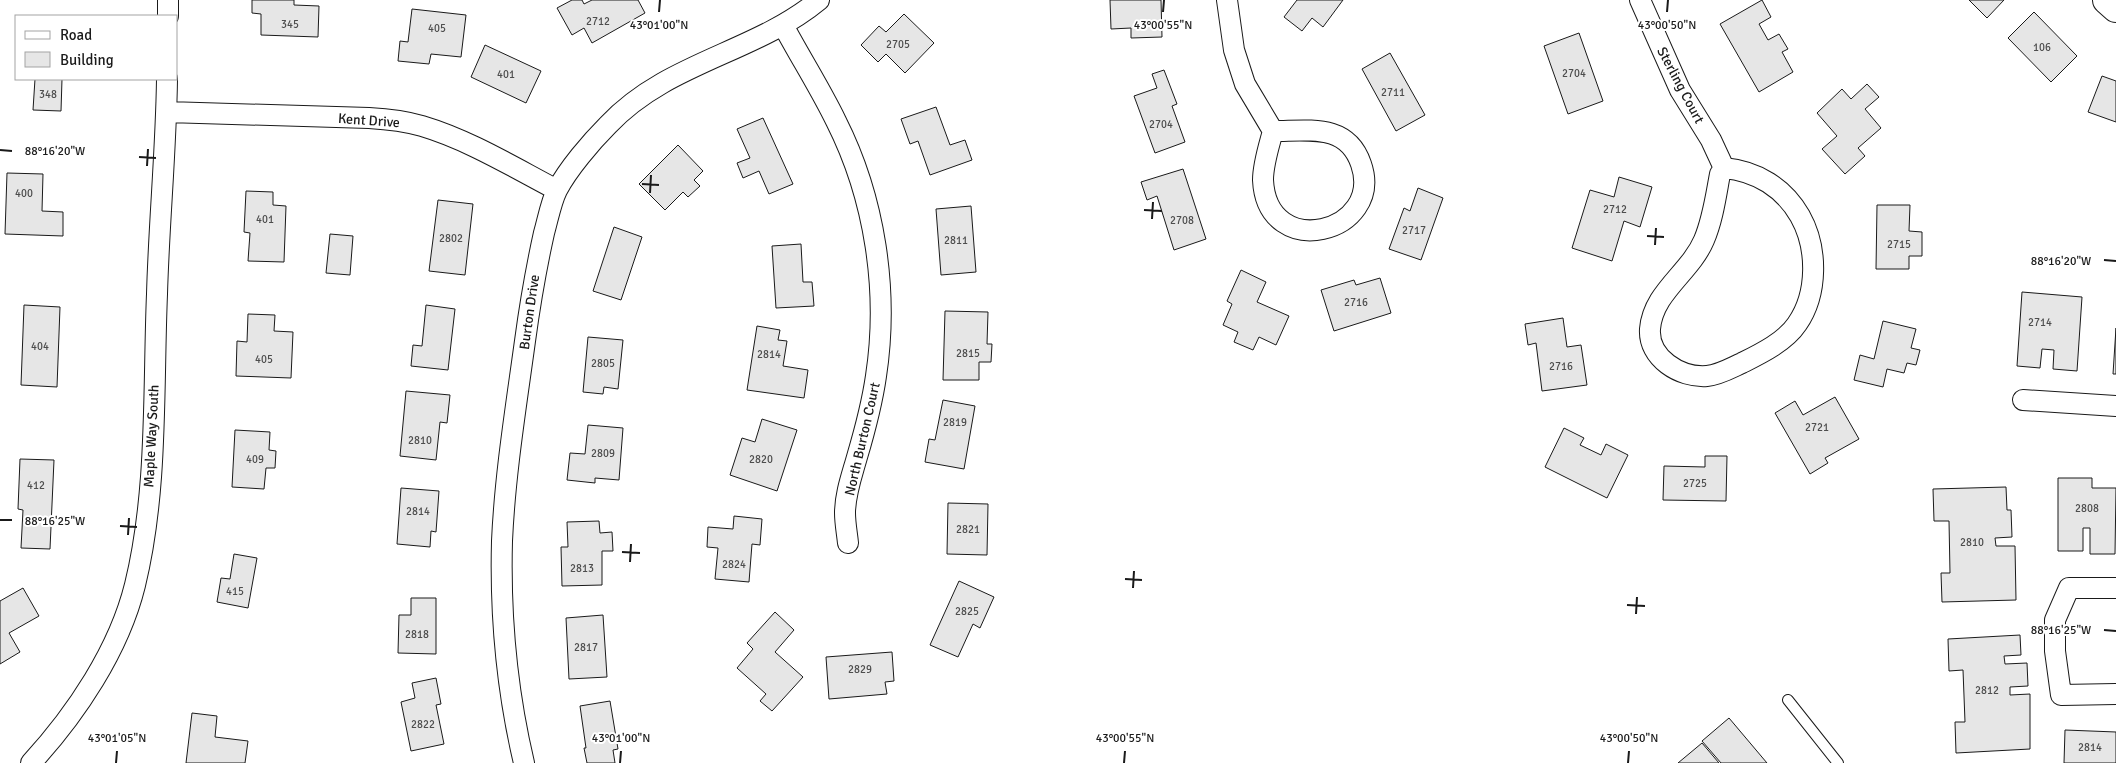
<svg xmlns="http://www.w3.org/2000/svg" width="2116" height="763" font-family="Signika,sans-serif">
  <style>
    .building { fill: #e6e6e6; stroke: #1a1a1a }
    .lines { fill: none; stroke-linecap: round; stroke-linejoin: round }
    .lane-casing { stroke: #1a1a1a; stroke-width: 12 }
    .street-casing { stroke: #1a1a1a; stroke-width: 22 }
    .secondary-casing { stroke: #1a1a1a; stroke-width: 30 }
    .lane { stroke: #fff; stroke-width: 10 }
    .street { stroke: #fff; stroke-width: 20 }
    .secondary { stroke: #fff; stroke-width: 28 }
    .ticks { fill: none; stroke: #1a1a1a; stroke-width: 2 }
    .labels { text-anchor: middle; stroke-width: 4; stroke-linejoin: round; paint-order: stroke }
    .number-label { font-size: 11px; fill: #4d4d4d }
    .street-label { font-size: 14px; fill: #1a1a1a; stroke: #fff }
    .ticks-label { font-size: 12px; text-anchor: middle; fill: #1a1a1a; stroke: #fff; stroke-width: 4; stroke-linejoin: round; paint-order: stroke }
  </style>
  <rect width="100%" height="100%" fill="#fff"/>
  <path class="building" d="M252,0h42v5l25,1 -1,31 -57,-2v-21l-9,-1z
    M572,0h10l2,4 8,-4h46l7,13 -53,30 -8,-15 -12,7 -15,-27z
    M1110,0h51l1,37 -31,1v-10l-20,1z
    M1297,0h46l-20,27 -11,-9 -10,13 -18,-14z
    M1762,0l9,17 -12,7 9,16 11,-6 9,15 -6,3 11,20 -34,20 -39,-68z
    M1969,0h35l-17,18z
    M412,9l54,6 -5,42 -30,-3 -2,10 -31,-3 2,-20 8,1z
    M2034,12l43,44 -26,26 -43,-44z
    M904,14l30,29 -29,30 -19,-19 -8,8 -17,-17 18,-19 7,6z
    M1579,33l24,68 -35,13 -24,-68z
    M485,45l56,26 -15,32 -55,-26z
    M1390,53l35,62 -29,16 -34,-62z
    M1164,70l13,34 -5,2 13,36 -30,11 -21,-57 23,-8 -5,-14z
    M2102,76l14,5v41l-28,-10z
    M35,79h27l-1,32 -28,-1z
    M1867,84l12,13 -14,12 16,19 -23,20 7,8 -20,18 -23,-25 15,-13 -20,-23 25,-24 9,10z
    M936,107l14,38 15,-5 7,20 -42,15 -12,-34 -8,3 -9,-25z
    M763,118l30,66 -24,10 -10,-23 -16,7 -6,-15 13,-5 -13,-29z
    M678,145l25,26 -9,9 6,6 -12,11 -5,-5 -18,18 -26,-26z
    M1183,169l23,70 -32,11 -17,-54 -10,4 -6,-18z
    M7,173l36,1 -1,37 21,1v24l-58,-2z
    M1619,177l33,10 -12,40 -16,-6 -12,40 -40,-13 18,-58 24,7z
    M1418,188l25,10 -22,62 -32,-11 15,-41 6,3z
    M246,191l27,1v13l13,1 -2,56 -36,-1 2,-28 -6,-1z
    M438,200l35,4 -8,71 -36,-4z
    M1877,205h33l-1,26 13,1v24h-13v13h-33z
    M971,206l5,66 -35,3 -5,-66z
    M614,227l28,10 -21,63 -28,-9z
    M330,234l23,2 -3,39 -24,-2z
    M801,244l2,38h9l2,24 -38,2 -4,-62z
    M1241,270l25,12 -9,20 32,14 -13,29 -17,-8 -6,13 -19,-8 4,-10 -15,-7 9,-21 -5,-3z
    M1380,278l11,35 -57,18 -13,-41 33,-10 2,5z
    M2022,292l60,5 -5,74 -24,-2 1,-19 -12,-1 -2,19 -23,-2z
    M24,305l36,2 -3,80 -36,-2z
    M426,305l29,4 -7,61 -37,-4 2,-21 9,1z
    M945,311l43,1 -1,32h5l-1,18h-12v18h-36z
    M248,314l27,1 -1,16 19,1 -2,46 -55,-2 1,-35 10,1z
    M1563,318l4,29 14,-2 6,40 -45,6 -6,-48 -8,2 -3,-21z
    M1883,321l33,8 -5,19 9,2 -4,15 -9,-2 -3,10 -17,-4 -4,18 -29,-7 6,-25 14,4z
    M757,326l23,4 -2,10 9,1 -4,25 25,4 -4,28 -57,-8z
    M2116,328v46h-3z
    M588,337l35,3 -5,49 -14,-2 -1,7 -20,-2z
    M406,391l44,4 -3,28 -7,-1 -4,38 -36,-4z
    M1835,397l24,42 -34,19 3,5 -18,11 -35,-61 20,-12 8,14z
    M943,400l32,6 -11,63 -39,-7 4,-23 6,1z
    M762,419l35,11 -20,61 -47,-16 12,-37 13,4z
    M588,425l35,3 -4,52 -24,-2v5l-28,-3 3,-27 15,1z
    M1564,428l20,10 -4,7 21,10 5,-11 22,11 -21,43 -62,-31z
    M235,430l35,2 -1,18 7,1 -1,17h-9l-2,21 -32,-2z
    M1705,456h22l-1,45 -63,-1 1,-34 41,1z
    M20,459l34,1 -4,89 -29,-1 2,-38 -5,-1z
    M2058,478h34v10h24l-1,66h-25v-26h-7v23h-25z
    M2006,487l1,23h4l1,27 -17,1 1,8h19l1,54 -74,2 -1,-29h9l-1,-52h-15l-1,-32z
    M401,488l38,3 -3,41 -5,-1 -1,16 -33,-3z
    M948,503l40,1 -1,51 -40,-1z
    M734,516l28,3 -2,26 -8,-1 -3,38 -34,-3 3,-31 -11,-1 1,-20 25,2z
    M599,521l1,12 12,-1 1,19h-11v34l-40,1 -1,-39h7l-1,-25z
    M234,554l23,4 -9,50 -31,-6 4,-24 9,1z
    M959,581l35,16 -14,31 -7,-4 -15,33 -28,-12z
    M23,588l16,28 -30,17 11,19 -20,12v-63z
    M411,598h25v56l-38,-1 1,-38h12z
    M775,612l19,18 -19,22 28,25 -31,34 -12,-10 6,-7 -29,-26 16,-19 -6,-6z
    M603,615l4,62 -38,2 -3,-61z
    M2020,635l1,20 -17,1 1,8 22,-1 1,23 -18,1v8l20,-1v55l-74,4 -1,-31h10l-2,-52 -14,1 -1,-32z
    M892,652l2,29 -9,1 2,12 -58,5 -3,-42z
    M436,678l5,26 -5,1 8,39 -33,7 -10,-49 14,-4 -3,-15z
    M610,701l8,48 -5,1 2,13h-28l-3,-15h2l-6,-42z
    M192,713l25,3 -2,21 33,4 -3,22h-59z
    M1729,718l38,45h-46l-19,-22z
    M2065,730l51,2v31h-52z
    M1702,743l17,20h-41z"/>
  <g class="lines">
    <g class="lane-casing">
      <path id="lane" d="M1788,700l50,63"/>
    </g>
    <g class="street-casing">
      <path id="street" d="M1227,0l7,50 11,34 28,47
        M1640,0l40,90 31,50 13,28
        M168,16v-16
        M783,25c17,32 37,63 53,96 39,77 53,170 40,255 -4,28 -11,54 -19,81 -5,18 -12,37 -12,56 0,10 2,20 3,30
        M167,112l202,6c17,1 36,3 53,8 47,14 91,41 135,64
        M1273,131c36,0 74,-8 88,33 24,69 -94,99 -98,16 0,-16 6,-34 10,-49z
        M1724,168c33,3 60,20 76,48 18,32 18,78 -3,108 -12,18 -37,30 -55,39 -11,5 -23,12 -35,13 -27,2 -59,-18 -57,-47 3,-37 40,-56 54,-89 9,-21 12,-45 16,-66z
        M2023,400l93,6
        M2116,588h-47l-14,32v31l6,44 55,-1
        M31,763c45,-49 88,-113 104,-178 23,-94 18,-195 22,-291 2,-72 9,-143 10,-215
        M524,763c-17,-72 -24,-148 -22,-222 3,-67 14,-134 23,-200 5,-37 11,-72 19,-108 4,-14 7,-31 13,-43 11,-21 34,-48 51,-65 59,-63 147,-72 211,-125"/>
    </g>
    <g class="secondary-casing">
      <path id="secondary" d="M2107,0l9,8"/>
    </g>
    <use href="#lane" class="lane"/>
    <use href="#street" class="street"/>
    <use href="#secondary" class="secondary"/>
  </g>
  <path class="ticks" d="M659,12l1,-12M1163,12l1,-12M1667,12l1,-12M0,150l12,1M139,157l17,1M147,166l1,-17M642,184l17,1M650,193l1,-18M1144,210l18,1M1152,219l1,-17M1647,236l17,1M1655,245l1,-17M2104,260l12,1M0,520h12M120,526l17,1M128,535l1,-17M622,552l18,1M630,562l1,-18M1125,579l17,1M1133,588l1,-17M1627,605l18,1M1636,614l1,-17M2104,630l12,1M116,763l1,-12M620,763l1,-12M1124,763l1,-12M1628,763l1,-12"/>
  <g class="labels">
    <g class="number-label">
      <text x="598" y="25">2712</text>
      <text x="290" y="28">345</text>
      <text x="437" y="32">405</text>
      <text x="898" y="48">2705</text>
      <text x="2042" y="51">106</text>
      <text x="1574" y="77">2704</text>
      <text x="506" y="78">401</text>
      <text x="1393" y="96">2711</text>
      <text x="48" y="98">348</text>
      <text x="1161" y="128">2704</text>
      <text x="24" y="197">400</text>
      <text x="1615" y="213">2712</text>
      <text x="265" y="223">401</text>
      <text x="1182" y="224">2708</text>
      <text x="1414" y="234">2717</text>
      <text x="451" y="242">2802</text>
      <text x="956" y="244">2811</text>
      <text x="1899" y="248">2715</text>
      <text x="1356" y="306">2716</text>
      <text x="2040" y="326">2714</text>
      <text x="40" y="350">404</text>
      <text x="968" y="357">2815</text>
      <text x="769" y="358">2814</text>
      <text x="264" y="363">405</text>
      <text x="603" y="367">2805</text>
      <text x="1561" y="370">2716</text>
      <text x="955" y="426">2819</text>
      <text x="1817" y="431">2721</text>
      <text x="420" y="444">2810</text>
      <text x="603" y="457">2809</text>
      <text x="255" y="463">409</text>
      <text x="761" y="463">2820</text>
      <text x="1695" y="487">2725</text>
      <text x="36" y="489">412</text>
      <text x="2087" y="512">2808</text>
      <text x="418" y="515">2814</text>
      <text x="968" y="533">2821</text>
      <text x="1972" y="546">2810</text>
      <text x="734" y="568">2824</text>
      <text x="582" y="572">2813</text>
      <text x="235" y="595">415</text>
      <text x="967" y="615">2825</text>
      <text x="417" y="638">2818</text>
      <text x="586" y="651">2817</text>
      <text x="860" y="673">2829</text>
      <text x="1987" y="694">2812</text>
      <text x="423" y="728">2822</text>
      <text x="2090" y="751">2814</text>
    </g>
    <g class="street-label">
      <text transform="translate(1681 85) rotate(62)" y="5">Sterling Court</text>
      <text transform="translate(369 120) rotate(4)" y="5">Kent Drive</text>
      <text transform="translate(529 312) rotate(-82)" y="5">Burton Drive</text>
      <text transform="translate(151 436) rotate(-87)" y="5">Maple Way South</text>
      <text transform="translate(862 439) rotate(-77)" y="5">North Burton Court</text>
    </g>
  </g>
  <g class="ticks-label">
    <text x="659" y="29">43°01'00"N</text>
    <text x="1163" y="29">43°00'55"N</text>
    <text x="1667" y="29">43°00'50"N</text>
    <text x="55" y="155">88°16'20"W</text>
    <text x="2061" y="265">88°16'20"W</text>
    <text x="55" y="525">88°16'25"W</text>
    <text x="2061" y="634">88°16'25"W</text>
    <text x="117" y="742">43°01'05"N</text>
    <text x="621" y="742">43°01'00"N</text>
    <text x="1125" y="742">43°00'55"N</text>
    <text x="1629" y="742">43°00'50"N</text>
  </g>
  <rect x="15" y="15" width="162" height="65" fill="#ffffff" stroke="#a3a3a3"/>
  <rect x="25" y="31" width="25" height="8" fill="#ffffff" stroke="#a3a3a3"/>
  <text x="60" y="40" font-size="15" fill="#1a1a1a">Road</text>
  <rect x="25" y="52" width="25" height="15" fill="#e6e6e6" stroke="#a3a3a3"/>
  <text x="60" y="65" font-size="15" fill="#1a1a1a">Building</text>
</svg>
